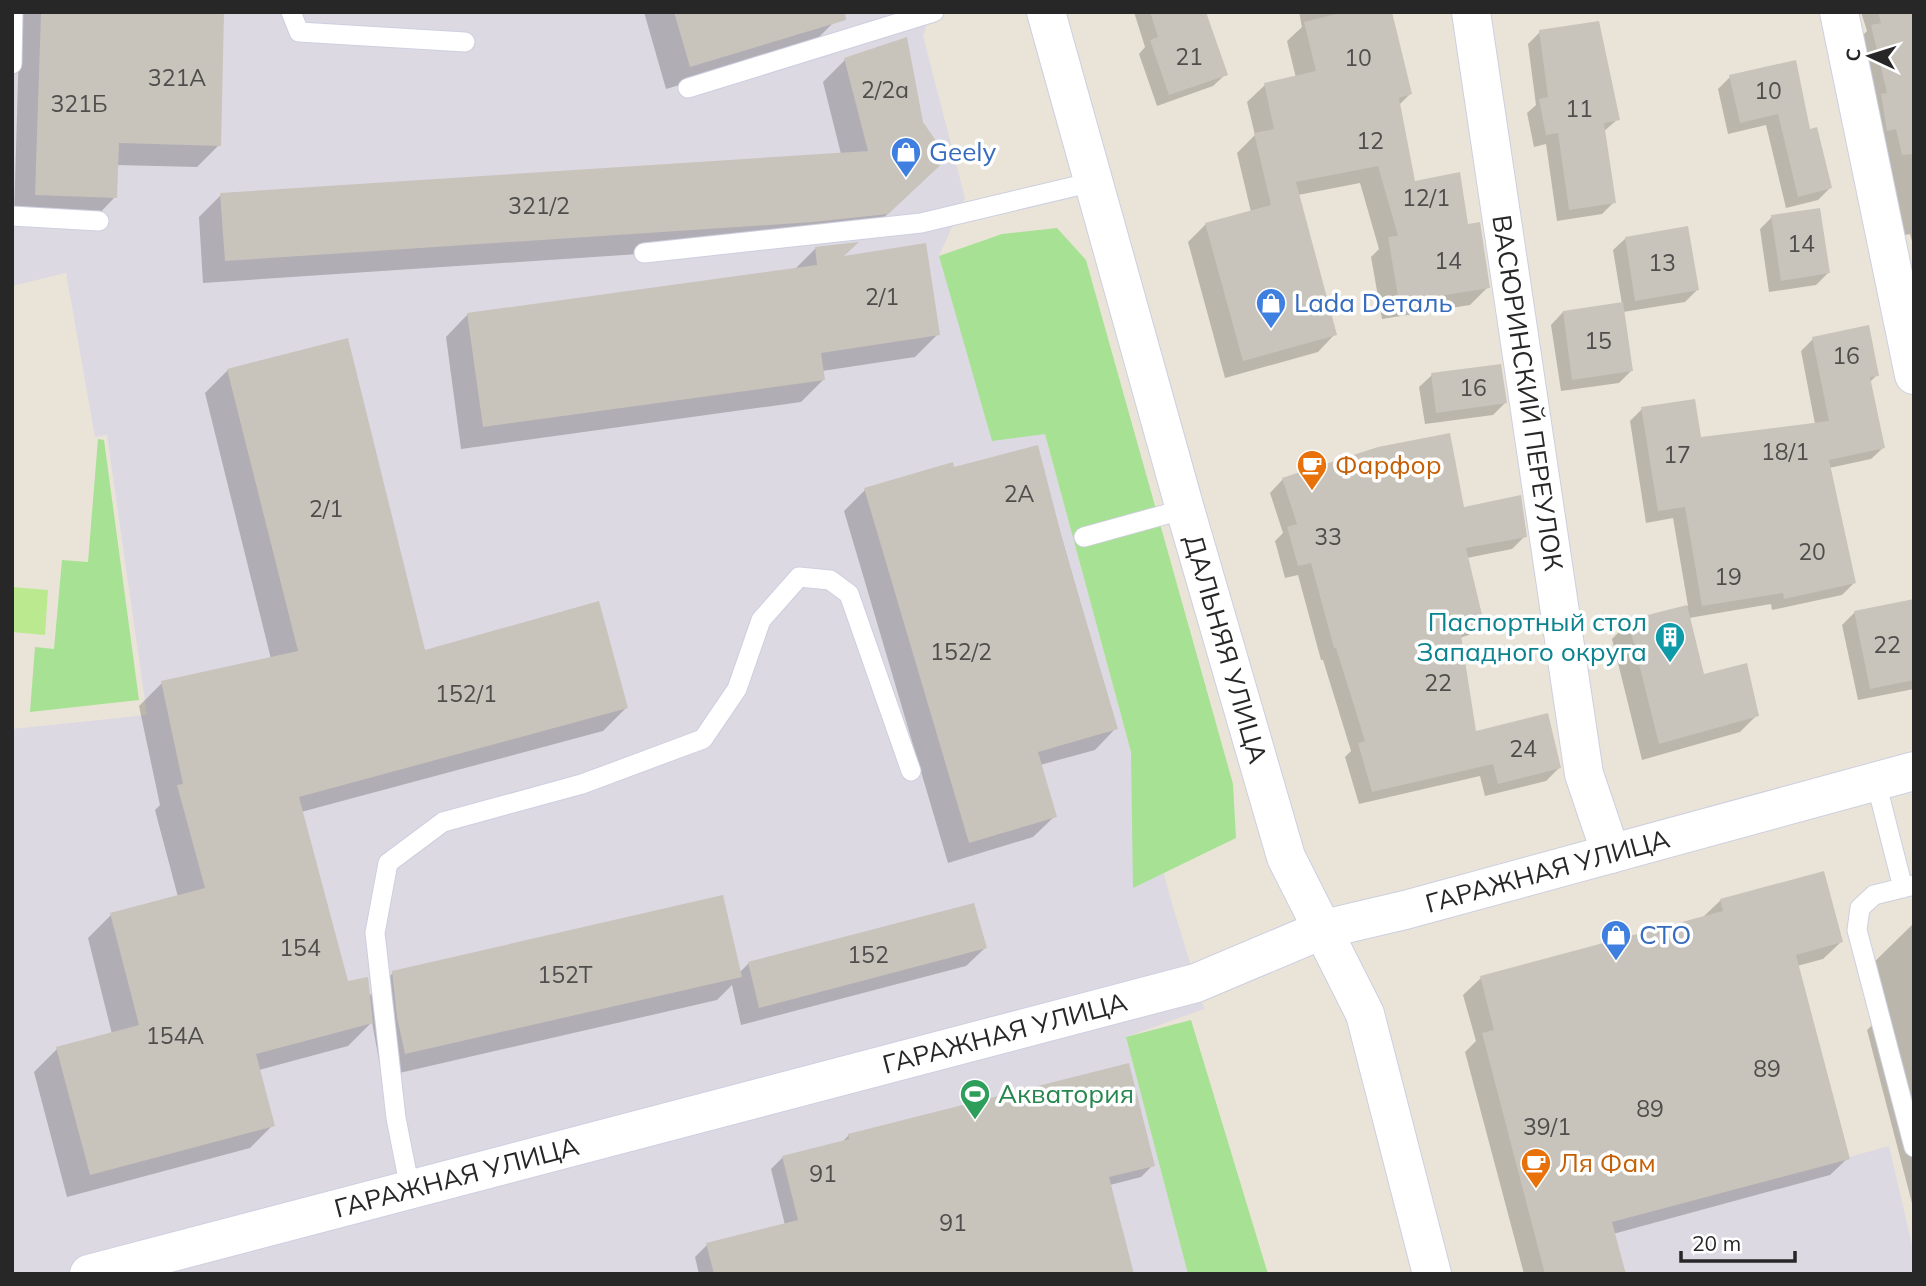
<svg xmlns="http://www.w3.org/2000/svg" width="1926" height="1286" font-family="Mulish,sans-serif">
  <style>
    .industrial { fill: #dcd9e2 }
    .green { fill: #a7e193 }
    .pitch { fill: #bbe98f }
    .shadow { fill: #0003 }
    .building { fill: #c8c3bb }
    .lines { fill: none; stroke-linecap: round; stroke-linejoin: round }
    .lane-casing { stroke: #cdcfe0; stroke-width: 21 }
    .street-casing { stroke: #cdcfe0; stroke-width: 40 }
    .secondary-casing { stroke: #cdcfe0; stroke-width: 40 }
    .lane { stroke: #fff; stroke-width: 19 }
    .street { stroke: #fff; stroke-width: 38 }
    .secondary { stroke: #fff; stroke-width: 38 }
    .labels { text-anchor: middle; stroke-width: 7; stroke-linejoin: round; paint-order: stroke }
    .number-label { font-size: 23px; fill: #4f4e4c }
    .shop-label { font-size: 26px; fill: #366cbe; stroke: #fff; text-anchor: start }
    .street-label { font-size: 26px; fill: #272727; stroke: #fff }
    .food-label { font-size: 26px; fill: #c56008; stroke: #fff; text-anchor: start }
    .culture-label { font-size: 26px; fill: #0d838f; stroke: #fff; text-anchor: end }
    .leisure-label { font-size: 26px; fill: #27864d; stroke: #fff; text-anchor: start }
  </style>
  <rect width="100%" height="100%" fill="#eae4d8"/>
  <path class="industrial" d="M12,12h918l-7,24 42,162 -26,58 106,178 126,466 33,109 -78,28 62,237h-1176v-545l135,-14 -40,-280 -12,2 -29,-164 -54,13z
    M1889,1146l25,107v21h-288l-14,-52z"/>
  <path class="green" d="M1057,228l29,32 147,524 3,54 -103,50 -2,-136 -86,-318 -53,7 -53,-185 63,-22z
    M98,439l6,1 35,260 -109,12 5,-65 19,2 8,-89 26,2z
    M1191,1020l73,241 4,13h-80l-62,-237z"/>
  <path class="pitch" d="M12,587l36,3 -3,45 -33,-3z"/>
  <path class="shadow" d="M20,12h203l-4,133 -22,22 -81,-2 -1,32 -22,23 -79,-3z
    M644,12h187l3,10 -24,24 -144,43z
    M1134,12h70l22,62 -13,12 -56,20 -18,-52 6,-7z
    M1299,12h91l20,82 -11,11 15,78 53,43 21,61 -18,18 -88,14 -11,-62 8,-8 -19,-66 -62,12 37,139 -17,18 -93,26 -37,-136 18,-18 45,-12 -14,-59 18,-18 -8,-33 18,-17 31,-7 -9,-37 15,-14z
    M1861,12h53v237l-4,-15 -5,1 -47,-195 9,-9z
    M1540,32l78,87 -15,13 11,70 -12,12 -45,7 -11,-77 -12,3 -7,-34 9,-8 -8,-61z
    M845,60l78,121 -59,55 -75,8 -586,39 -4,-66 22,-22 620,-41 -18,-72z
    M1730,77l79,54 21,57 -12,12 -32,8 -20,-83 -38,9 -10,-45z
    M1772,217l56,56 -12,12 -47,7 -9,-63z
    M1626,238l71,52 -12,12 -62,10 8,59 -12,12 -58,8 -10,-66 12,-13 59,-8 -9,-54z
    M816,248l24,10 98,76 -23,23 -93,14 1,9 -22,22 -340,47 -15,-112 22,-23 326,-44z
    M1813,339l64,36 -8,8 15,64 -13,12 -42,9 25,115 -12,12 -70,15 -1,-6 -82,14 14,58 54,39 -17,17 -98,28 -30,-121 17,-17 59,-16 -15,-88 -27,5 -16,-102 12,-12 58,29 115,-14 -14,-73z
    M228,370l196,282 202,56 -23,23 -302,81 45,171 22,14 25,-24h346l10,-10 236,-15 -19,18 -225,59 -9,-40 -15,15 -335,77 -10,-55 -24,24 -89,24 14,55 -23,23 -183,49 -33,-125 23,-23 55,-15 -24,-96 23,-23 67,-18 -23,-87 5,-5 -21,-99 23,-23 109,-24 -66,-266z
    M1432,375l73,28 -12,12 -68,9 -6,-37z
    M1036,447l80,281 -21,22 -55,15 15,51 -22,21 -85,26 -104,-352 21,-21z
    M1283,479l180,30 62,27 -13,13 -45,9 15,64 -13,13 -10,3 15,95 85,35 -13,13 -61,15 -5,-20 -121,28 -14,-47 6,-6 -28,-91h-2l-23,-85 -13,3 -10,-37 8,-8 -13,-40z
    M1914,600v89l-56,11 -16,-75 13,-13z
    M1721,900l120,42 -18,17 -26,7 51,192 -18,17 -217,59 11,40h-100l-59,-222 11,-11 -13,-46 18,-17 222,-61z
    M1914,923v288l-47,-181 14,-14 -13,-48z
    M849,1135l304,30 -12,12 -31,8 22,89h-433l-4,-17 12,-12 78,-20 -14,-56 12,-12 59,-15z"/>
  <path class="building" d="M41,12h183l-3,134 -102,-3 -2,55 -82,-3z
    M674,12h171l1,8 -156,47z
    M1150,12h56l22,63 -59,20 -19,-55 8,-3z
    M1344,12h48l20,82 -13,4 16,83 45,-9 8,52 12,-2 10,66 -91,14 -11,-65 10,-1 -20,-70 -82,16 41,153 -94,26 -38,-138 66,-18 -17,-72 20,-4 -10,-46 52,-12 -12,-49z
    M1878,12h36v142l-12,1 -6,-26 -9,2 -6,-37 6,-1 -16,-68 10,-2z
    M1599,21l21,99 -16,3 12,80 -47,7 -11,-77 -12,2 -7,-36 9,-2 -9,-67z
    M907,37l16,85 25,36 -60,56 -75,8 -588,39 -5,-68 648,-42 -24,-93z
    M1796,60l14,69 7,-2 15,61 -34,9 -20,-83 -38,9 -11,-48z
    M1820,208l10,65 -49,8 -10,-66z
    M1688,226l11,64 -64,11 -10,-64z
    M859,242l-15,14 82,-13 14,92 -119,18 4,27 -342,47 -16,-114 350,-48 -2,-18z
    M1623,302l10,69 -61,9 -9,-69z
    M1869,325l10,51 -9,1 15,71 -56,12 27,123 -72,16 -1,-6 -81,13 -17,-99 -27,4 -17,-104 54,-8 6,38 128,-16 -17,-84z
    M348,338l77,312 174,-49 29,107 -329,89 49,184 20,-4 5,46 -117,31 19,72 -185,49 -34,-128 83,-22 -29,-112 95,-25 -28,-103 6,-1 -22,-103 137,-30 -71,-282z
    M1501,364l6,39 -71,10 -5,-40z
    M1450,433l14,74 57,-12 6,42 -61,11 18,75 -24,6 16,102 72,-18 13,55 -63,16 -5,-20 -121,28 -14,-49 7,-2 -29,-93h-2l-23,-85 -13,3 -11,-39 10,-3 -15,-46 96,-31z
    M1038,445l26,101 54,183 -80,23 19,65 -88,26 -105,-355 89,-26 1,5z
    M1914,599v81l-44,9 -16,-78z
    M1687,605l17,69 43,-11 12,53 -100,28 -31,-124z
    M1824,871l19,71 -47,13 54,204 -238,63 14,52h-81l-63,-241 12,-3 -14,-54 243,-65 -3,-12z
    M723,895l19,82 -337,77 -8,-37 -5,-46z
    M974,903l13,45 -228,60 -11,-46z
    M1129,1063l26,103 -46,11 25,97h-420l-8,-31 92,-23 -16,-64 67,-17 -1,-5z"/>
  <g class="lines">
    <g class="lane-casing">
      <path id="lane" d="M291,12l8,20 166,10
        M12,64l1,-52
        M688,88l246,-76
        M12,216l87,5
        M644,253l277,-30 172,-41
        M1084,537l101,-28
        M1876,782l27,106
        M1914,885l-40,10 -14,13 -3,22 57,217
        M410,1189l-14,-71 -21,-185 13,-70 55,-41 139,-38 121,-45 34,-50 24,-69 38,-43 31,3 19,14 62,177"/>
    </g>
    <g class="street-casing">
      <g id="street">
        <path id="s1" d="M1471,12l113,762 27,80"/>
        <path d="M1839,12l75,363"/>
        <path id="s2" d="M89,1274l1107,-291 128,-54"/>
      </g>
    </g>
    <g class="secondary-casing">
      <g id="secondary">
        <path id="s3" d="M1046,12l139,497 101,348 79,157 67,260"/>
        <path id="s4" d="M1324,929l81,-19 509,-139"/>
      </g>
    </g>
    <use href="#lane" class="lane"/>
    <use href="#street" class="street"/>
    <use href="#secondary" class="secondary"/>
  </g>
  <defs>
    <g id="shop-pin" transform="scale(1.575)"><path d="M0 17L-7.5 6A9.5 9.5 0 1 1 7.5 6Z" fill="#3f7fe0" stroke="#fff"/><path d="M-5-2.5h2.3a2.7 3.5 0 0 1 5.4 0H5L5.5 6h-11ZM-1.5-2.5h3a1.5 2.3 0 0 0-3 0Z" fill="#fff"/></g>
    <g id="cafe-pin" transform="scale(1.575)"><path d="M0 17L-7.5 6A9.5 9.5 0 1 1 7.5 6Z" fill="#e8710a" stroke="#fff"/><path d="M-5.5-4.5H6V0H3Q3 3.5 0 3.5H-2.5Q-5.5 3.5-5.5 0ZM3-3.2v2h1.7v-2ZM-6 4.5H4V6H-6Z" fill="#fff"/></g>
    <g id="building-pin" transform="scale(1.575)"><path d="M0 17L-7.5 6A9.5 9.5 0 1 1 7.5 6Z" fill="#0f9aa8" stroke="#fff"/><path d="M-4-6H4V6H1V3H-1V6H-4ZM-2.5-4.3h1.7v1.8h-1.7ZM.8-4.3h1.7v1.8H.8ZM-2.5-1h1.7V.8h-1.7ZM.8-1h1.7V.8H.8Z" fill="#fff"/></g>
    <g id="stadium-pin" transform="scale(1.575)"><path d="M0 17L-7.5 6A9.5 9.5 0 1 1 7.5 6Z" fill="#2e9e5b" stroke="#fff"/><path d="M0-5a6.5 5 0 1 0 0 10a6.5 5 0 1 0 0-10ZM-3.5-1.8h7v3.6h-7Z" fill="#fff"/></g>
  </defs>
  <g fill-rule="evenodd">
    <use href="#shop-pin" x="906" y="152"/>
    <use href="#shop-pin" x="1271" y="303"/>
    <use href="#cafe-pin" x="1312" y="465"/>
    <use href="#building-pin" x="1670" y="637"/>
    <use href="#shop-pin" x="1616" y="935"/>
    <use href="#stadium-pin" x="975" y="1094"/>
    <use href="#cafe-pin" x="1536" y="1163"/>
  </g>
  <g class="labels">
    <g class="number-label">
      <text x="1189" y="65">21</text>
      <text x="1358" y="66">10</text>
      <text x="177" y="86">321А</text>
      <text x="885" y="98">2/2а</text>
      <text x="1768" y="99">10</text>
      <text x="79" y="112">321Б</text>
      <text x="1579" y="117">11</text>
      <text x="1370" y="149">12</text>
      <text x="1426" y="206">12/1</text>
      <text x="539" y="214">321/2</text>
      <text x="1801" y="252">14</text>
      <text x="1448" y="269">14</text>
      <text x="1662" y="271">13</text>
      <text x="882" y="305">2/1</text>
      <text x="1598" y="349">15</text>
      <text x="1846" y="364">16</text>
      <text x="1473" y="396">16</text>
      <text x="1785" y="460">18/1</text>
      <text x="1677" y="463">17</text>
      <text x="1019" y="502">2А</text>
      <text x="326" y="517">2/1</text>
      <text x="1328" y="545">33</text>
      <text x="1812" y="560">20</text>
      <text x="1728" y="585">19</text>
      <text x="1887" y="653">22</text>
      <text x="961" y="660">152/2</text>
      <text x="1438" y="691">22</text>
      <text x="466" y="702">152/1</text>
      <text x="1523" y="757">24</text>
      <text x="300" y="956">154</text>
      <text x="868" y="963">152</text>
      <text x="565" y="983">152Т</text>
      <text x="175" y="1044">154А</text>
      <text x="1767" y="1077">89</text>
      <text x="1650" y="1117">89</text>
      <text x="1547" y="1135">39/1</text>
      <text x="823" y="1182">91</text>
      <text x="953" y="1231">91</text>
    </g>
    <g class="shop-label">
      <text x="929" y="161">Geely</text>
      <text x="1294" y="312">Lada Dеталь</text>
      <text x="1639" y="944">СТО</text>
    </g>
    <g class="street-label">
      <text dy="9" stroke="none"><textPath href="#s1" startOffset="385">ВАСЮРИНСКИЙ ПЕРЕУЛОК</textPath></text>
      <text dy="9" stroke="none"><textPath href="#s3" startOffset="662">ДАЛЬНЯЯ УЛИЦА</textPath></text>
      <text dy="9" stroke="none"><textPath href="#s4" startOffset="231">ГАРАЖНАЯ УЛИЦА</textPath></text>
      <text dy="9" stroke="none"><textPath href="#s2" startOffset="947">ГАРАЖНАЯ УЛИЦА</textPath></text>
      <text dy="9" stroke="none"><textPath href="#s2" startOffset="380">ГАРАЖНАЯ УЛИЦА</textPath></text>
    </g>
    <g class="food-label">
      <text x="1335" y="474">Фарфор</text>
      <text x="1559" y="1172">Ля Фам</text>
    </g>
    <g class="culture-label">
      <text x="1647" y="631">Паспортный стол<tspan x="1647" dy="30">Западного округа</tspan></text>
    </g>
    <g class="leisure-label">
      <text x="998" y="1103">Акватория</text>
    </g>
  </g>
  <rect width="1926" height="1286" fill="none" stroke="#272727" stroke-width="28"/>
  <g transform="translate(1870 56) rotate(274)" stroke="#ffffff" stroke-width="5" paint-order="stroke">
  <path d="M0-5L12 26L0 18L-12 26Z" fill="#272727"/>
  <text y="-10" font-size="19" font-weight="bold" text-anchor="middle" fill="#272727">С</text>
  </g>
  <path d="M1681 1251v10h114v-10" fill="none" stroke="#272727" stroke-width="3.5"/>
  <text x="1692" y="1251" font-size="21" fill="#272727" stroke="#ffffff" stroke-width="5" paint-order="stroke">20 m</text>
</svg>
